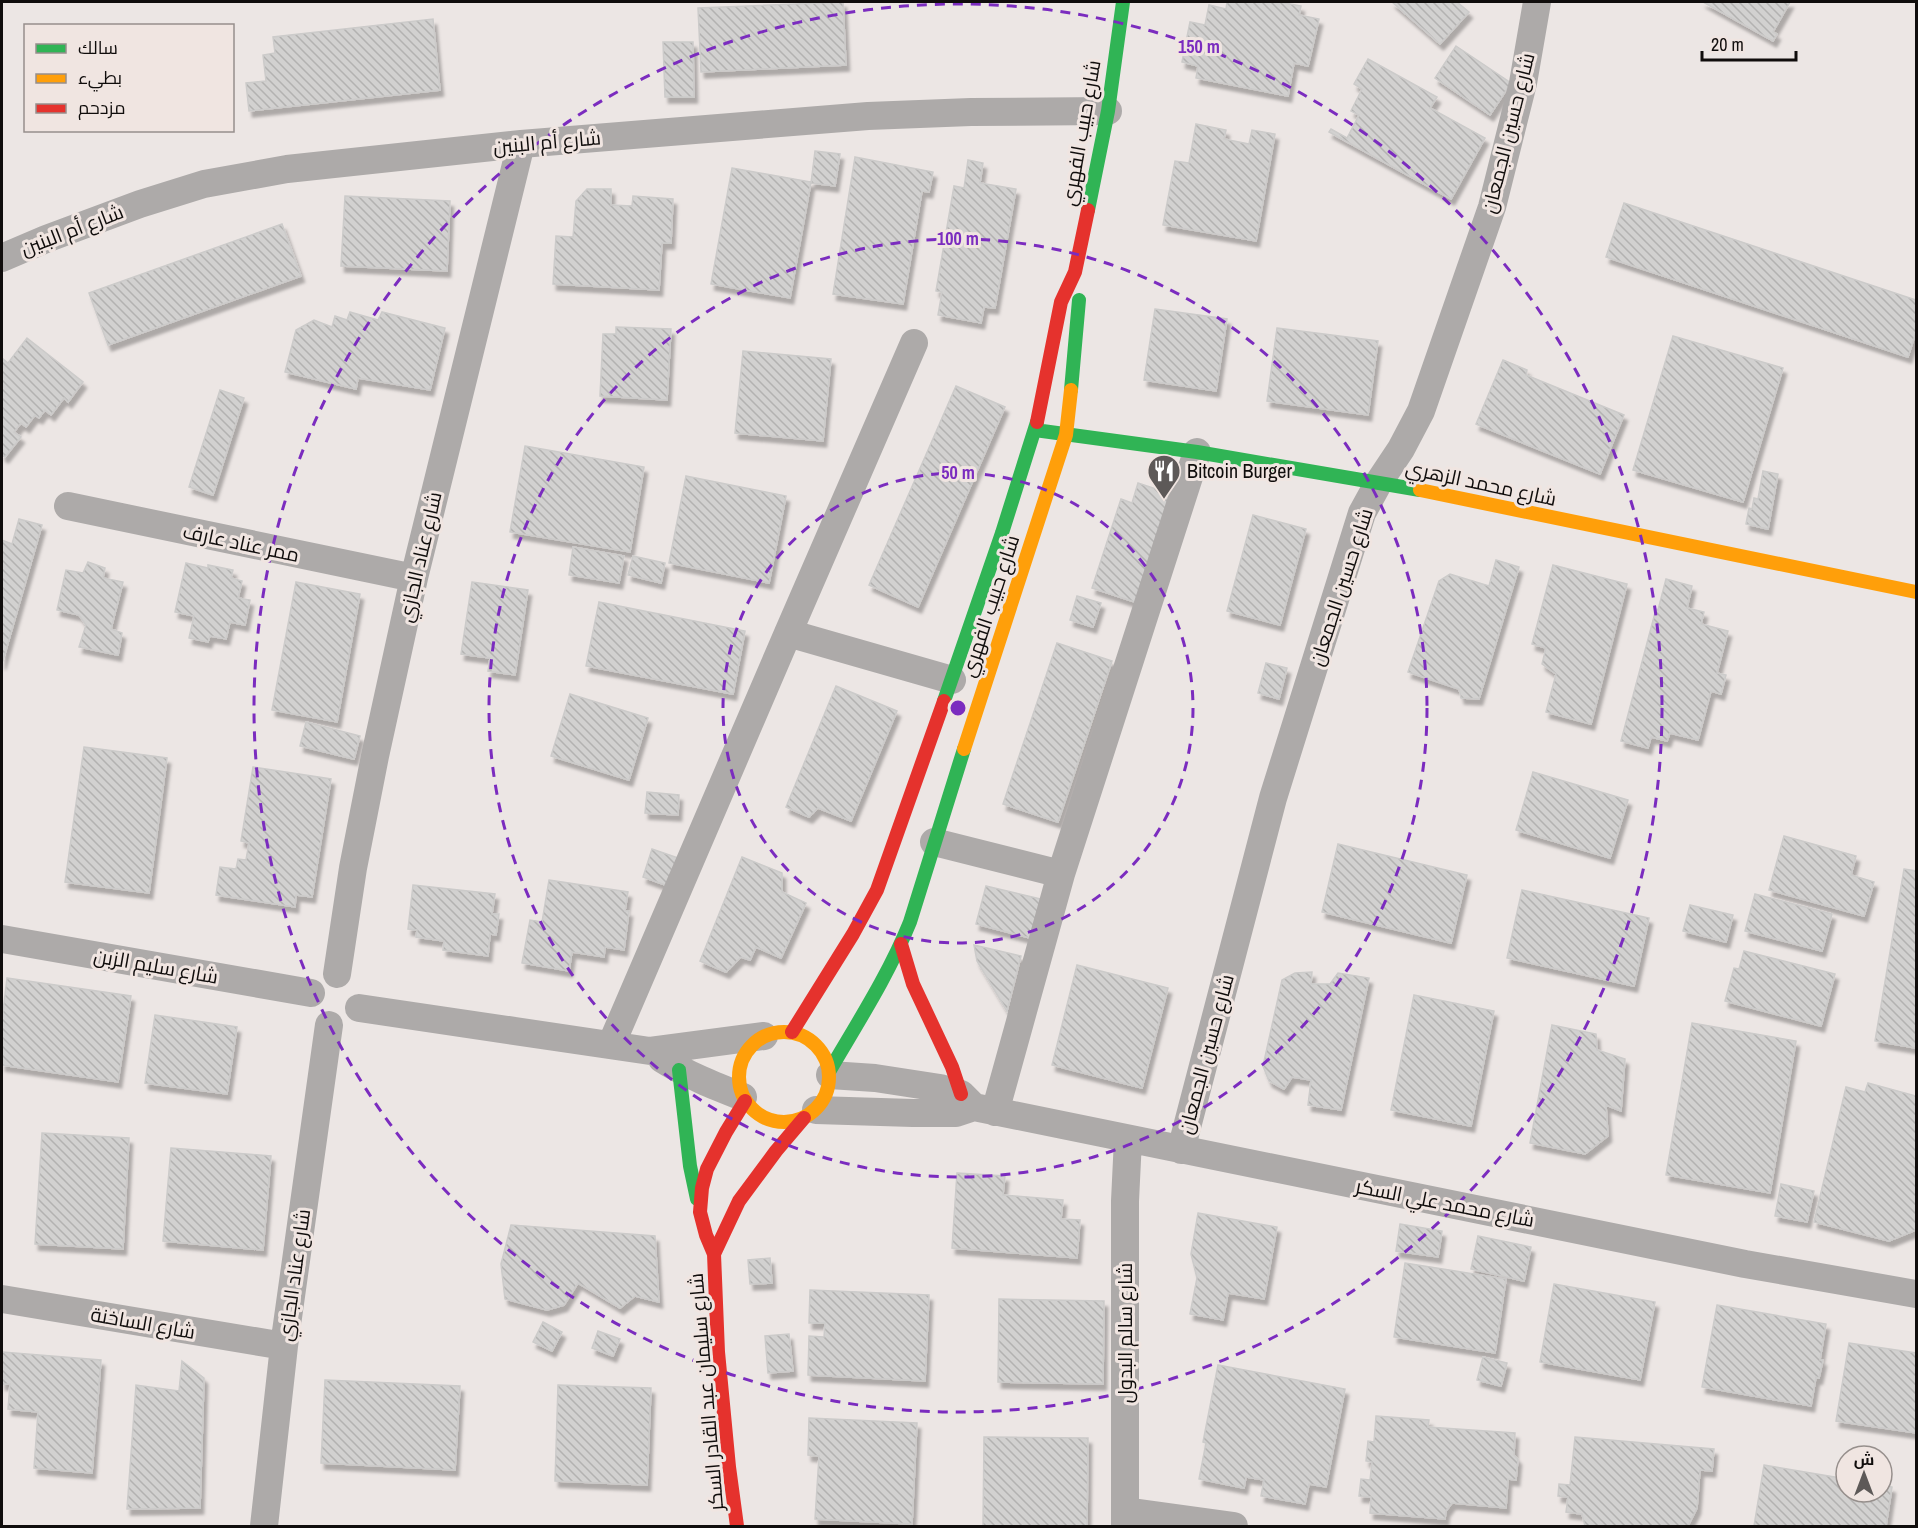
<svg xmlns="http://www.w3.org/2000/svg" width="1918" height="1528" font-family="'Archivo Narrow',Cairo,sans-serif">
  <style>
    .building { fill: url(#building-back-hatch); stroke: #cccbca; stroke-width: 1.5; filter: url(#shadow) }
    .lines { fill: none; stroke-linecap: round; stroke-linejoin: round }
    .street { stroke: #adaaa9; stroke-width: 28 }
    .fast { stroke: #30b455; stroke-width: 14 }
    .slow { stroke: #ff9f0a; stroke-width: 14 }
    .jam { stroke: #e5322d; stroke-width: 14 }
    .ring { fill: none; stroke: #7b2cbf; stroke-width: 3; stroke-dasharray: 10 8 }
    .labels { text-anchor: middle; stroke-width: 6; stroke-linejoin: round; paint-order: stroke }
    .street-label { font-size: 20px; fill: #100d0c; stroke: #f0e5e1 }
    .poi-label { font-size: 20px; fill: #100d0c; stroke: #f0e5e1; text-anchor: start }
    .centre { fill: #7b2cbf; stroke: #f0e5e1; stroke-width: 3 }
    .ring-label { font-size: 18px; text-anchor: middle; font-weight: bold; fill: #7b2cbf; stroke: #f0e5e1; stroke-width: 6; stroke-linejoin: round; paint-order: stroke }
  </style>
  <defs>
    <pattern id="building-back-hatch" width="6" height="6" patternUnits="userSpaceOnUse" patternTransform="scale(1.5)"><rect width="6" height="6" fill="#d2d1d0"/><path d="M-1 5l2 2M0 0l6 6M5-1l2 2" fill="none" stroke="#b3b2b1"/></pattern>
    <filter id="shadow"><feDropShadow dx="3.5" dy="6" stdDeviation="1.5" flood-color="#0004"/></filter>
  </defs>
  <rect width="100%" height="100%" fill="#ece6e4"/>
  <path class="building" d="M843,2l3,63 -145,7 -3,-64z
    M1227,2h53l21,4 -2,9 20,4 -11,47 -14,-3 -6,33 -92,-18 2,-12 -16,-4 8,-40 15,3 4,-20 17,4z
    M1392,2h65l12,10 -29,32z
    M1703,2h87l-17,30 4,2 -4,7z
    M433,19l7,71 -191,21 -3,-28 20,-2 -3,-26 12,-2 -2,-16z
    M663,42h30l1,55h-29z
    M1456,46l55,37 -21,32 -55,-37z
    M1368,59l69,38 -7,11 55,30 -34,61 -122,-67 2,-3 16,9 12,-23 -8,-4 11,-22 -8,-5z
    M1196,124l30,6 -2,9 25,5 3,-14 23,4 -19,107 -93,-16 12,-64 14,2z
    M815,151l25,3 -5,32 -24,-3z
    M855,157l78,15 -4,20 -7,-1 -19,113 -70,-10z
    M968,160l15,3 -3,20 36,6 -21,119 -11,-1 -3,16 -43,-8 4,-23 -6,-1 18,-105 10,2z
    M732,168l79,14 -21,116 -79,-14z
    M587,189h24v16l21,1 1,-10 40,3 -2,44h-9l-3,47 -106,-6 3,-48 17,1 3,-36z
    M345,196l105,5 -3,70 -106,-5z
    M1624,203l292,97v32l-8,25 -302,-100z
    M282,224l19,52 -193,69 -19,-52z
    M1155,309l72,10 -11,72 -72,-11z
    M350,312l28,8 4,-8 63,16 -15,62 -72,-12 -2,11 -71,-17 11,-42 18,-10 18,7 3,-11 12,4z
    M616,327l55,2 -4,71 -67,-4 3,-62h13z
    M1277,328l101,13 -10,74 -101,-14z
    M1673,336l110,32 -40,134 -110,-32z
    M27,338l56,44 -15,20 -4,-4 -13,17 -6,-5 -6,8 -4,-3 -9,12 -5,-4 -7,9 7,5 -16,20 -3,-2v-97l6,5z
    M743,351l88,8 -8,82 -88,-8z
    M1503,360l24,10 -1,5 98,40 -24,59 -124,-50z
    M956,386l49,21 -87,200 -49,-22z
    M220,390l24,8 -31,97 -24,-8z
    M525,446l119,21 -14,85 -120,-20z
    M1763,471l15,3 -10,55 -22,-5 3,-16 3,1 2,-11 4,1z
    M686,476l100,20 -17,87 -100,-20z
    M1138,483l36,12 -36,108 -46,-15 29,-89 11,4z
    M1253,515l53,14 -26,96 -53,-14z
    M19,519l23,6 -40,139v-124l10,4z
    M573,547l51,9 -5,27 -50,-8z
    M633,556l32,7 -4,20 -33,-8z
    M1496,560l23,7 -40,132 -18,-1 -2,-9 -51,-17 31,-91 11,-7 39,12z
    M88,562l17,6 -2,10 20,4 -12,47 11,4 -4,22 -39,-8 7,-22 -7,-10 -22,-5 9,-40 17,3z
    M186,563l22,5v-3l25,5 -2,8 11,3 -4,17 12,2 -5,25 -15,-3 -4,17 -16,-3 -2,6 -19,-4 5,-22 -19,-4z
    M1553,565l74,19 -36,140 -45,-12 10,-38 -14,-10 4,-16 -14,-4z
    M1666,579l26,7 -5,22 17,4 -3,12 27,7 -11,42 9,2 -5,19 -10,-3 -13,49 -28,-7 -3,8 -16,-4 -3,11 -27,-7 35,-132 2,1z
    M296,582l64,12 -23,128 -65,-12z
    M472,582l56,8 -13,85 -27,-4 2,-13 -29,-4z
    M1077,596l24,7 -8,24 -23,-7z
    M599,602l146,29 -12,63 -147,-28z
    M1057,643l55,18 -54,161 -55,-18z
    M1266,663l21,5 -8,31 -21,-6z
    M836,686l61,25 -46,110 -33,-13 -9,9 -23,-10z
    M570,694l78,24 -19,62 -78,-24z
    M306,722l54,14 -6,23 -54,-13z
    M84,747l83,11 -18,135 -84,-11z
    M253,767l78,12 -19,118 -16,-2 -1,12 -79,-12 4,-28 16,2 2,-10 8,1 3,-17 -8,-2z
    M1533,772l95,28 -18,58 -94,-28z
    M647,792l32,3 -1,20 -33,-2z
    M1784,836l72,20 -5,19 23,7 -10,34 -95,-26z
    M1338,844l129,31 -16,68 -129,-31z
    M652,849l29,10 -10,28 -28,-10z
    M742,857l40,16v19l24,11 -25,55 -25,-11 -6,13 -9,-3 -15,15 -26,-11z
    M1904,869l12,2v177l-41,-7z
    M549,880l79,12 -3,19h4l-5,39 -19,-3 -1,10 -32,-5 -3,19 -47,-8 8,-43 12,2z
    M413,885l82,9 -3,20h7l-3,21 -6,-1 -2,22 -45,-6 1,-9 -28,-4 1,-7 -9,-1z
    M986,886l59,14 -11,39 -58,-15z
    M1522,890l127,28 -15,68 -127,-28z
    M1755,894l77,20 -10,37 -77,-20z
    M1690,905l43,10 -7,27 -43,-11z
    M974,945l47,11 -14,55 -30,-50z
    M1744,951l91,23 -14,52 -96,-25 9,-33 5,1z
    M1077,965l91,23 -26,100 -90,-23z
    M1312,972l-1,12h19l8,-11 31,5 -28,132 -33,-5 3,-25 -19,-3 -8,12 -15,-8 -6,-15 19,-86 13,-7z
    M7,978l124,18 -13,86 -116,-17v-46z
    M1414,995l80,16 -23,115 -80,-16z
    M155,1015l82,12 -10,67 -82,-11z
    M1692,1023l104,18 -26,152 -104,-18z
    M1552,1025l44,9 1,16 28,9 -4,52 -15,-6 2,31 -23,18 -55,-11z
    M1868,1083l48,13v134l-27,11 -75,-19 32,-135 19,5z
    M42,1133l87,5 -6,111 -88,-5z
    M171,1148l100,8 -8,94 -100,-9z
    M957,1173l48,3 -2,19 60,5 -2,19 19,1 -3,38 -125,-10z
    M1781,1184l33,7 -7,31 -32,-6z
    M1198,1213l79,14 -13,72 -36,-6 -5,27 -33,-6 7,-36 -6,-24z
    M1400,1224l42,7 -4,26 -42,-6z
    M511,1225l144,11 4,66 -24,-6 -15,12 -42,-25 -14,22 -17,5 -42,-11 -4,-35z
    M1478,1236l53,11 -7,34 -53,-12z
    M770,1258l2,25 -22,1 -2,-24z
    M1405,1263l101,16 -11,74 -101,-16z
    M1554,1284l101,18 -15,78 -100,-18z
    M810,1290l119,5 -4,86 -117,-6 1,-39 15,1 1,-14h-16z
    M999,1299l105,2 -1,83 -105,-2z
    M1717,1305l109,19 -6,36h3l-4,18 -3,-1 -5,29 -109,-19z
    M543,1322l19,10 -10,19 -19,-9z
    M598,1331l22,8 -7,17 -21,-8z
    M789,1334l4,37 -25,2 -3,-37z
    M1849,1343l67,10v80l-80,-12z
    M2,1352l99,8 -9,113 -58,-5 4,-56 -30,-3 2,-25h-8z
    M1483,1357l24,6 -6,23 -24,-6z
    M182,1361l22,17 -4,130 -73,1 9,-124 43,6z
    M1218,1365l127,24 -19,98 -17,-3 -4,20 -44,-8 3,-16 -18,-3 -2,11 -45,-9 7,-36 -3,-1z
    M325,1380l135,6 -5,84 -134,-7z
    M558,1385l93,3 -4,97 -92,-4z
    M1376,1416l53,4 -1,7 87,6 -1,22 4,4 -2,21 -8,-1 -2,29 -54,-5 -6,8 -1,8 -75,-6 1,-16 -12,-1 2,-17 9,1 2,-18 -6,-1 2,-20 6,1z
    M809,1418l108,5 -5,101 -97,-5 4,-63 -11,-1z
    M984,1437l104,1 -1,88h-104z
    M1575,1437l139,12 -2,22 -12,-1 -3,38 -9,18h-103l-3,-12 -16,-2 2,-15 -10,-1 1,-12 11,1z
    M1764,1465l82,14v13h36v-7l10,2 -6,39h-132z"/>
  <g class="lines">
    <path class="street" d="M2,258l44,-19 94,-35 64,-20 83,-15 234,-25 347,-28 103,-4 137,-1
      M68,506l346,72
      M788,633l164,47
      M934,842l127,32
      M2,939l309,54
      M337,974l16,-106 22,-112 39,-178 107,-434
      M359,1008l291,43 114,-15
      M611,1045l177,-412 126,-290
      M662,1059c25,16 53,27 81,38
      M830,1075l45,3 65,10 21,6 13,13
      M816,1110l97,3h43l18,-6 771,157 171,30
      M995,1112l66,-238 136,-422
      M1181,1150l92,-352 89,-285 17,-31 22,-33 20,-38 71,-204 31,-124 14,-81
      M2,1299l282,47
      M1125,1511l109,15
      M264,1526l20,-180 45,-321
      M1125,1526v-325l3,-62"/>
    <path class="fast" d="M1088,210l20,-99 15,-109
      M1071,390l8,-90
      M1035,430l162,22 223,38
      M944,701l58,-168 35,-111
      M679,1070l11,96 7,33
      M830,1070c28,-48 59,-96 80,-148l54,-173"/>
    <path class="slow" d="M1420,490l496,102
      M964,749l102,-314 5,-45
      M739 1077a45 45 0 1 1 90 0a45 45 0 1 1-90 0Z"/>
    <path class="jam" d="M1037,422l24,-120 14,-30 13,-62
      M901,944l12,40 39,83 9,27
      M792,1032l61,-98 24,-44 67,-189
      M714,1254l25,-53 37,-50 28,-33
      M737,1526l-8,-59 -11,-115 -4,-98 -8,-19 -6,-23 2,-24 5,-19 19,-37 19,-31"/>
  </g>
  <g class="ring">
    <circle cx="958" cy="708" r="235"/>
    <circle cx="958" cy="708" r="469"/>
    <circle cx="958" cy="708" r="704"/>
  </g>
  <defs>
    <g id="restaurant-pin" transform="scale(1.725)"><path d="M0 17L-7.5 6A9.5 9.5 0 1 1 7.5 6Z" fill="#5d5958" stroke="#f0e5e1"/><path d="M-5-6h1v4h1v-4h1v4h1v-4h1v5L-1.5 .5V6h-2V.5L-5-1ZM5-6V6H3V1.5H1.5Q1.5-4 5-6Z" fill="#fff"/></g>
  </defs>
  <g fill-rule="evenodd">
    <use href="#restaurant-pin" x="1164" y="471"/>
  </g>
  <g class="labels">
    <g class="street-label">
      <text transform="translate(1081 133) rotate(-80)" y="7">شارع حبيب الفهري</text>
      <text transform="translate(1508 133) rotate(-76)" y="7">شارع حسين الجمعان</text>
      <text transform="translate(547 142) rotate(-5)" y="7">شارع أم البنين</text>
      <text transform="translate(72 230) rotate(-21)" y="7">شارع أم البنين</text>
      <text transform="translate(1481 483) rotate(12)" y="7">شارع محمد الزهري</text>
      <text transform="translate(241 543) rotate(12)" y="7">ممر عناد عارف</text>
      <text transform="translate(420 557) rotate(-77)" y="7">شارع عناد الجازي</text>
      <text transform="translate(1341 587) rotate(-72)" y="7">شارع حسين الجمعان</text>
      <text transform="translate(990 606) rotate(-72)" y="7">شارع حبيب الفهري</text>
      <text transform="translate(156 966) rotate(10)" y="7">شارع سليم الزبن</text>
      <text transform="translate(1206 1054) rotate(-75)" y="7">شارع حسين الجمعان</text>
      <text transform="translate(1445 1203) rotate(11)" y="7">شارع محمد علي السكر</text>
      <text transform="translate(294 1275) rotate(-82)" y="7">شارع عناد الجازي</text>
      <text transform="translate(143 1323) rotate(10)" y="7">شارع الساخنة</text>
      <text transform="translate(1125 1333) rotate(-90)" y="7">شارع سالم البدول</text>
      <text transform="translate(706 1392) rotate(-95)" y="7">شارع سليمان عبد القادر السكر</text>
    </g>
    <g class="poi-label">
      <text x="1187" y="478">Bitcoin Burger</text>
    </g>
  </g>
  <circle cx="958" cy="708" r="9" class="centre"/>
  <g class="ring-label">
    <text x="1199" y="53">150 m</text>
    <text x="958" y="245">100 m</text>
    <text x="958" y="479">50 m</text>
  </g>
  <rect width="1918" height="1528" fill="none" stroke="#100d0c" stroke-width="6"/>
  <rect x="24" y="24" width="210" height="108" fill="#f0e5e1" stroke="#968f8c" stroke-width="1.5"/>
  <rect x="36" y="44" width="30" height="9" fill="#30b455" stroke="#968f8c" stroke-width="1.5"/>
  <text x="78" y="54" font-size="18" fill="#100d0c">سالك</text>
  <rect x="36" y="74" width="30" height="9" fill="#ff9f0a" stroke="#968f8c" stroke-width="1.5"/>
  <text x="78" y="84" font-size="18" fill="#100d0c">بطيء</text>
  <rect x="36" y="104" width="30" height="9" fill="#e5322d" stroke="#968f8c" stroke-width="1.5"/>
  <text x="78" y="114" font-size="18" fill="#100d0c">مزدحم</text>
  <g transform="translate(1864 1474)"><circle r="28" fill="#f0e5e1" stroke="#968f8c" stroke-width="1.5"/>
  <path d="M0-4.5L10 22L0 15L-10 22Z" fill="#5d5958"/>
  <text y="-9" font-size="16" font-weight="bold" text-anchor="middle" fill="#100d0c">ش</text>
  </g>
  <path d="M1702 51v9h94v-9" fill="none" stroke="#100d0c" stroke-width="3"/>
  <text x="1711" y="51" font-size="18" fill="#100d0c" stroke="#f0e5e1" stroke-width="4.5" paint-order="stroke">20 m</text>
</svg>
